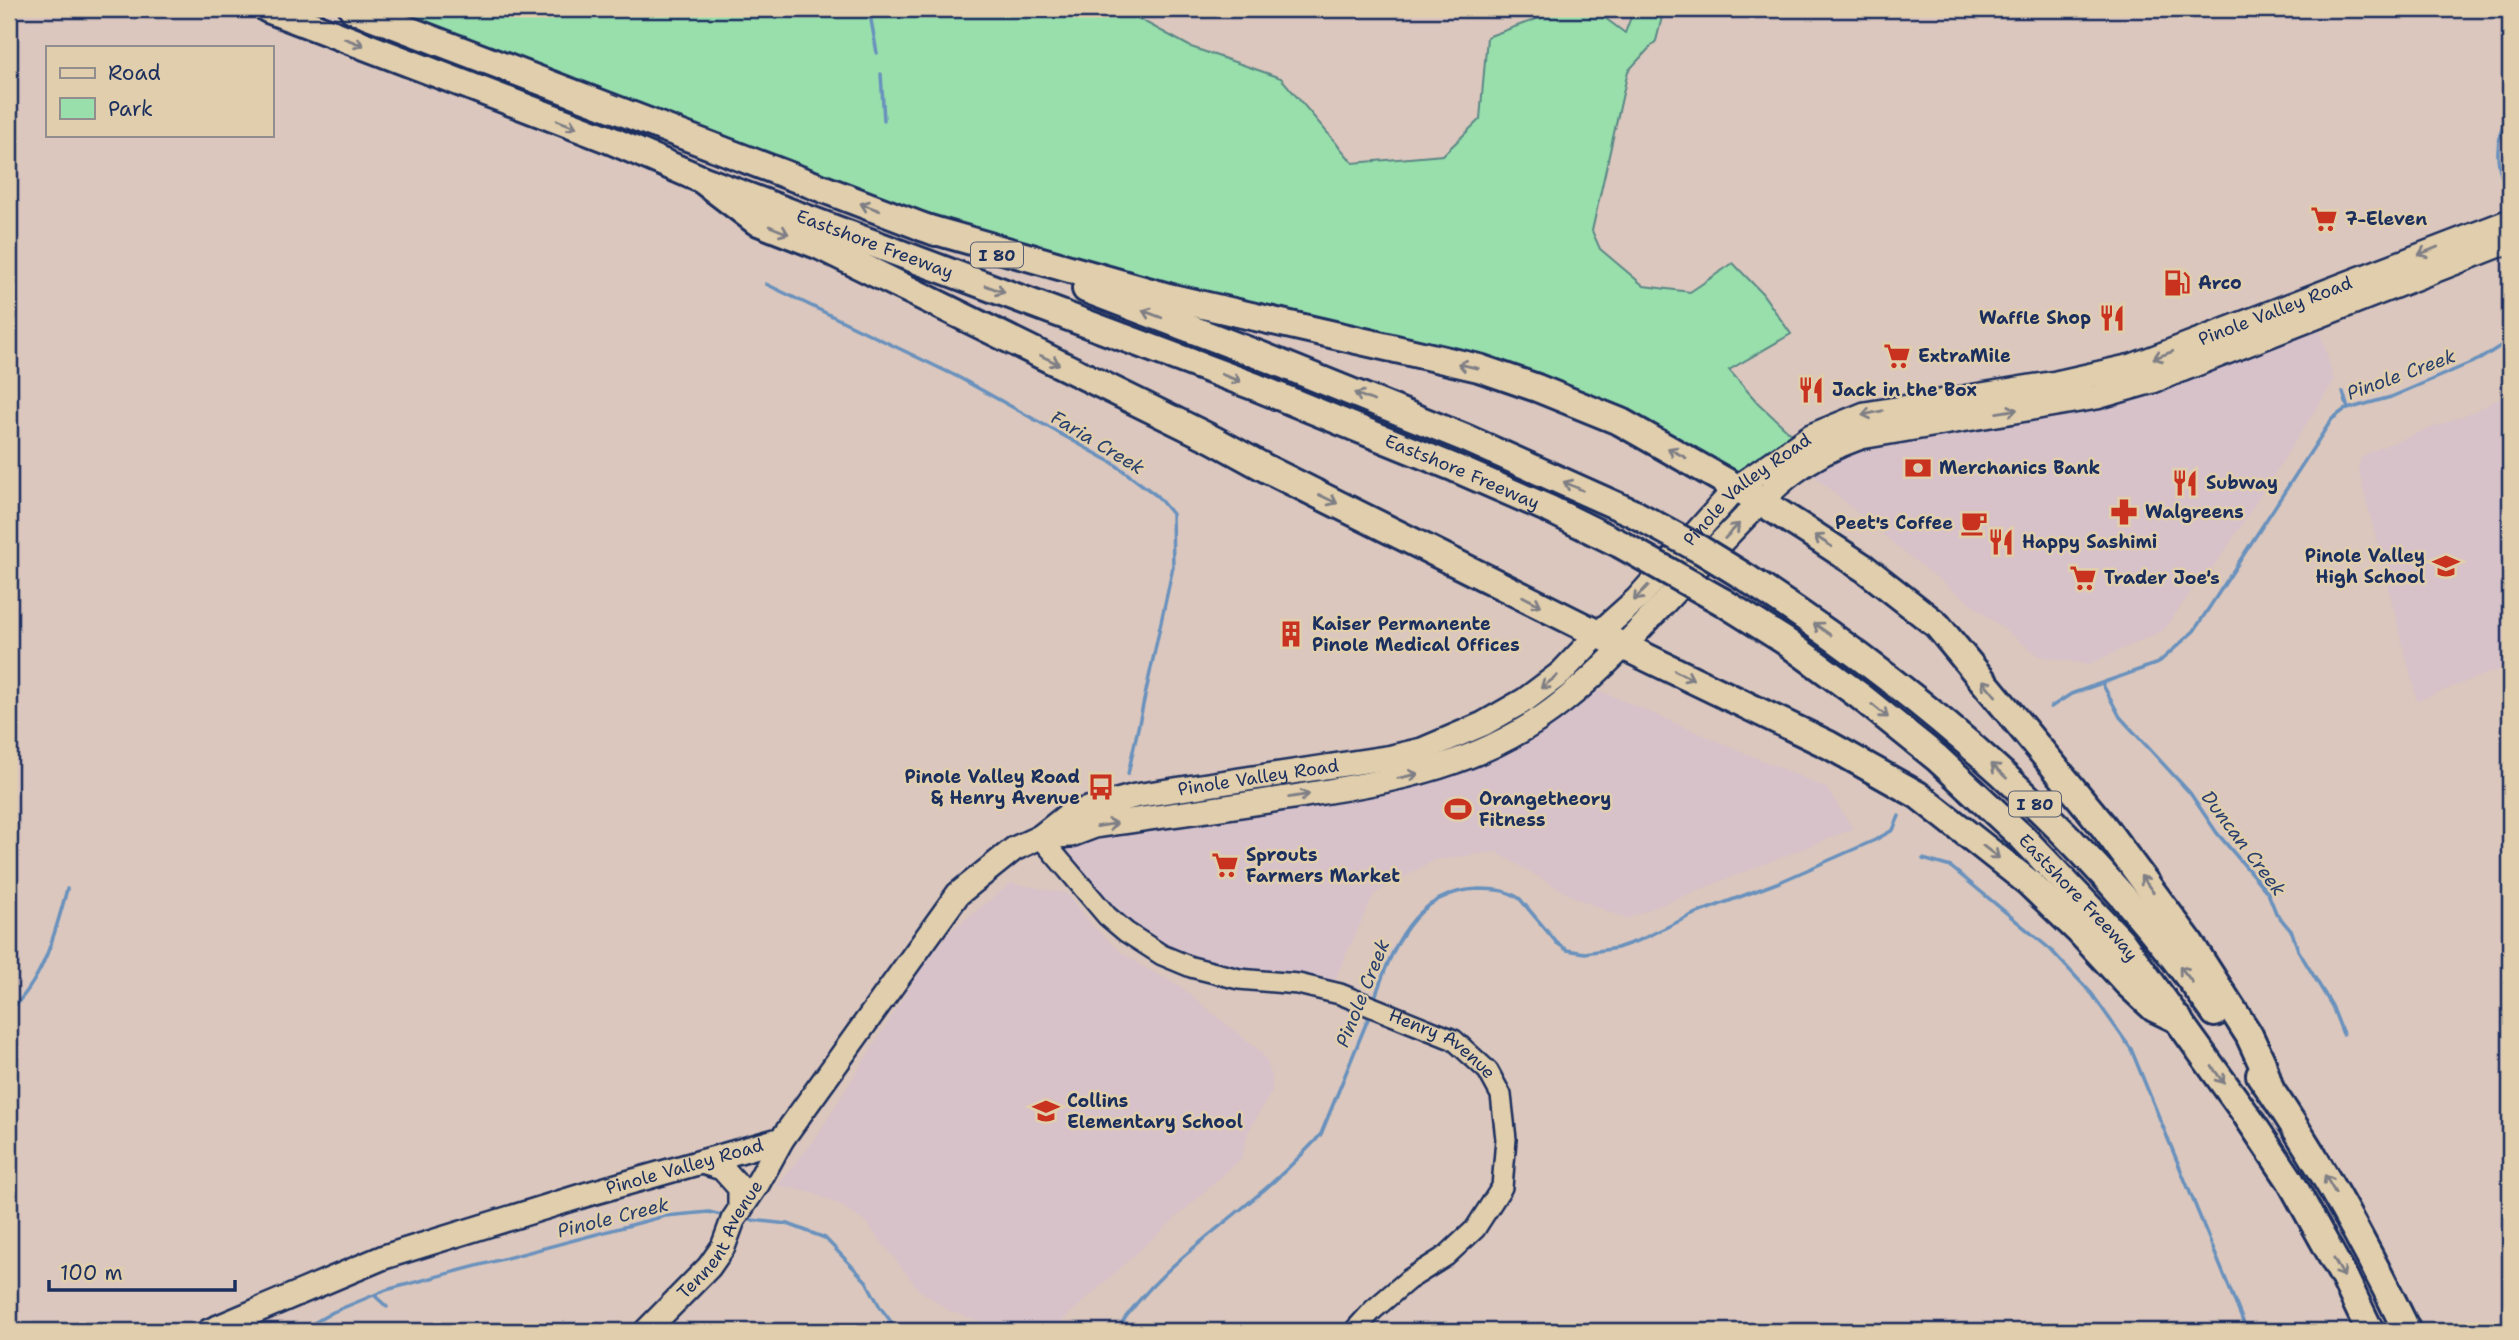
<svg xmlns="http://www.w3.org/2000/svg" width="2519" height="1340" font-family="'Shantell Sans',sans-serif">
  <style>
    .built { fill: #d7c2c9 }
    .green { fill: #98dfac; stroke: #5a8785; stroke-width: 2 }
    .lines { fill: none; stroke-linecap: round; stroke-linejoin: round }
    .stream { stroke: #6991bd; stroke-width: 3.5 }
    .minor-casing { stroke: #1b2f5e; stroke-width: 24 }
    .major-casing { stroke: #1b2f5e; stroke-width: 28 }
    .highway-casing { stroke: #1b2f5e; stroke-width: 32 }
    .minor { stroke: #e1ceac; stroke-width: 19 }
    .major { stroke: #e1ceac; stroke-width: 23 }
    .highway { stroke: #e1ceac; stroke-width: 26 }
    .highway-bridge-casing { stroke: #1b2f5e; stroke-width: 32; stroke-linecap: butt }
    .highway-bridge { stroke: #e1ceac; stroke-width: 26 }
    .oneway { stroke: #7e7e85 }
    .labels { text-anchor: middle; stroke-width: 5; stroke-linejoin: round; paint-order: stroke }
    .shield { fill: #e1ceac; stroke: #565f75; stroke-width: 2 }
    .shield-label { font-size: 16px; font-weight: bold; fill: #1b2f5e }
    .poi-label { font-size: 18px; font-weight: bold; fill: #1b2f5e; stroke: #e1ceac; text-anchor: start }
    .street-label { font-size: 18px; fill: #1b2f5e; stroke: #e1ceac }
    .water-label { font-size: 19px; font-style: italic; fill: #283f6e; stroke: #e1ceac }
  </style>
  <rect width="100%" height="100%" fill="#dbc7bd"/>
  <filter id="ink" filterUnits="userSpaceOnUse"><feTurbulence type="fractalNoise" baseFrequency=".0143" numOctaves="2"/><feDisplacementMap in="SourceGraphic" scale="14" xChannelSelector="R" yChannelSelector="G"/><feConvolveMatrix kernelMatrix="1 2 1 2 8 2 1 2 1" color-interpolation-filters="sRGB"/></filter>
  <g filter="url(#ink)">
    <path class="built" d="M2320,330l14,51 -115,179 -23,25 -32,45 -76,35 -49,-9 -132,-101 -94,-80 32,-21 27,-11 176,-27 99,-20z
      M2510,390v275l-93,36 -59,-233 2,-9 9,-7 103,-40 27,-13z
      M1596,689l231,99 26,41 -227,90 -55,-23 -75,-44 -61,8 -61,34 -42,92 -136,-22 -79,-44 -53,-69 9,-13 433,-90z
      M1011,883l55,10 29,35 26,24 28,18 31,16 80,65 7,10 5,16v14l-24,41 -6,26 -191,173h-41l-61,-20 -30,-21 -52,-66 -27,-19 -28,-12 -35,-8 36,-43 106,-170 30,-40z"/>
    <path class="green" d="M353,9h768l70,38 90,31 72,85 90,-8 37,-36 7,-82 77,-28h29l32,24 9,-24h30l-8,32 -28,30 -36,160 8,18 44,37 46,6 43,-29 29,30 29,41 -62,36 29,33 43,40 -65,45 -199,-100 -615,-161z"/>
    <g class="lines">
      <path class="stream" d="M869,9l8,44
        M881,74l3,46
        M2510,109c-19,37 -13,57 0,94
        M766,284l192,93 155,86 44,33 15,18 1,53 -45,207
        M2343,392l5,17
        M2102,683l18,34 70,76 27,40 51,60 8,20 16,19 6,18 34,56 11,28
        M2051,707l20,-13 87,-31 36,-32 138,-212 12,-9 47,-13 89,-38 22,-14 8,-12
        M1923,859l28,8 99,82 42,45 39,55 116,282
        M1374,1000c18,-51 39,-109 105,-111 15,0 29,1 41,10l37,44 10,7 18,3 32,-5 23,-8 52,-25 90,-34 93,-41 18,-10 6,-14
        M9,1011c35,-31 46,-78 58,-122
        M743,1219l45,5 37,14 41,43 14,26 18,24
        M374,1295l13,12
        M300,1331l33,-19 53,-22 279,-74 44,-4 16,4
        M1116,1331c35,-54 87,-90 136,-131 22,-18 43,-38 63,-59l6,-7 49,-120"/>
      <g class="minor-casing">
        <g id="minor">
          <path id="s1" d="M1040,837l67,79 19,16 36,23 29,12 48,12 59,5 42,10 114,46 34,31 13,24 5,44 -4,48 -27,42 -29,27 -38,24 -35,30 -19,21"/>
        </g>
      </g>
      <g class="major-casing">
        <g id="major">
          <path d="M1040,837l31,-2 24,-9c68,-10 136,-19 204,-30 98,-16 185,-30 265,-95 60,-48 109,-111 163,-165 45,-47 71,-77 134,-99l236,-40 56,-16 357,-140"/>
          <path d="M702,1162l20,6 18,20v22"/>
          <path id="s2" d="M209,1331l175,-74 204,-63 194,-55"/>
          <path id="s3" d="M646,1331l63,-64 14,-20 10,-27 25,-37 24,-44 176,-245 56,-45 26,-12 29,-23 66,-18 257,-39 30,-7 61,-26 42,-24 36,-27 37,-39 39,-35 99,-111 75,-52 54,-22 191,-31 76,-17 378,-145"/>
        </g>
      </g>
      <g class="highway-casing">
        <g id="highway">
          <path id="s4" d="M268,9l340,130 93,40 555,208 199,81 94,41 71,35"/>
          <path d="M353,9l583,223"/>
          <path d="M701,179l55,42 64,25 394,194 53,29 331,165 231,111 89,50 110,87 51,49 48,52 27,25 25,12"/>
          <path d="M922,227l246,70 311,71 58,20 84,34 139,79 49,31 55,36 73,57 167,202 84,113 61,95 13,28 8,26"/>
          <path d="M1086,289l176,67 203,82 170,76"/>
          <path d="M1745,577c183,119 343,257 470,436"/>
          <path id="s5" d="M1723,602l62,39 75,55 77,62 86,80 98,103 124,172 45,67 55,99 25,52"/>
          <path d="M2260,1075c57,81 104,167 147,256"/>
        </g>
      </g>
      <use href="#minor" class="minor"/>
      <use href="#major" class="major"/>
      <use href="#highway" class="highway"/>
      <g class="highway-bridge-casing">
        <path id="highway-bridge" d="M1635,514l66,36 44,27
          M1620,544l103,58"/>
      </g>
      <use href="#highway-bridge" class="highway-bridge"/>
    </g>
    <defs><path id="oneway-shaft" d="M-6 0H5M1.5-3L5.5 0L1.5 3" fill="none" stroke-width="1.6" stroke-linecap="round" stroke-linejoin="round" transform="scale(1.75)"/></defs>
    <g class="oneway">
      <use href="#oneway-shaft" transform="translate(354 42) rotate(21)"/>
      <use href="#oneway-shaft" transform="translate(567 124) rotate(21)"/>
      <use href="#oneway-shaft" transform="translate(870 207) rotate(-159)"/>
      <use href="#oneway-shaft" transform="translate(779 230) rotate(22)"/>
      <use href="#oneway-shaft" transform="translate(2428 251) rotate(158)"/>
      <use href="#oneway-shaft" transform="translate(995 289) rotate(21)"/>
      <use href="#oneway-shaft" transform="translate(1152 314) rotate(-159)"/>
      <use href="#oneway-shaft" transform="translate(2163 355) rotate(160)"/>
      <use href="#oneway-shaft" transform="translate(1050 360) rotate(26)"/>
      <use href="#oneway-shaft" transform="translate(1468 366) rotate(-167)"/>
      <use href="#oneway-shaft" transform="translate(1231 378) rotate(21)"/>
      <use href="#oneway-shaft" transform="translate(1364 397) rotate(-158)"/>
      <use href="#oneway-shaft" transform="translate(2007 411) rotate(-9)"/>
      <use href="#oneway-shaft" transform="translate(1872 413) rotate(168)"/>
      <use href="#oneway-shaft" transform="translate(1677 453) rotate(-151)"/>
      <use href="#oneway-shaft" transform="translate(1573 486) rotate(-156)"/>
      <use href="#oneway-shaft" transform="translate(1328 499) rotate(26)"/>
      <use href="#oneway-shaft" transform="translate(1732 531) rotate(-46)"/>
      <use href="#oneway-shaft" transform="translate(1823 541) rotate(-147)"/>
      <use href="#oneway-shaft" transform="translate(1641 593) rotate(133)"/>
      <use href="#oneway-shaft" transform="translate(1532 601) rotate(27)"/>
      <use href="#oneway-shaft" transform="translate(1822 629) rotate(-144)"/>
      <use href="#oneway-shaft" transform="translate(1684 675) rotate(26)"/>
      <use href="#oneway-shaft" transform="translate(1549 682) rotate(143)"/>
      <use href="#oneway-shaft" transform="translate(1989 688) rotate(-130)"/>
      <use href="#oneway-shaft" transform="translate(1880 711) rotate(39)"/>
      <use href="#oneway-shaft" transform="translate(1999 771) rotate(-137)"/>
      <use href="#oneway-shaft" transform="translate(1408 776) rotate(-13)"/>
      <use href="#oneway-shaft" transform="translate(1299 796) rotate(-9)"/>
      <use href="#oneway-shaft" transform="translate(1107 825) rotate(-9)"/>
      <use href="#oneway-shaft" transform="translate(1991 852) rotate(38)"/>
      <use href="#oneway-shaft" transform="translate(2147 884) rotate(-127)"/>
      <use href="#oneway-shaft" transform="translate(2186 974) rotate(-128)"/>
      <use href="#oneway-shaft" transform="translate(2218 1075) rotate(55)"/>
      <use href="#oneway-shaft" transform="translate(2330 1184) rotate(-120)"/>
      <use href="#oneway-shaft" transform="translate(2339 1268) rotate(61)"/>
    </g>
  </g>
  <defs>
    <g id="supermarket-bare" transform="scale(2.1)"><path d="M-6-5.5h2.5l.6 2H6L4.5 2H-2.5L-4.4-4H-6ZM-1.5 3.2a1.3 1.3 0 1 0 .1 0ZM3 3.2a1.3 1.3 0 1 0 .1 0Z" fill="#c8321e" stroke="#e1ceac" stroke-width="2.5" paint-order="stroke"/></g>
    <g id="fuel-bare" transform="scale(2.1)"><path d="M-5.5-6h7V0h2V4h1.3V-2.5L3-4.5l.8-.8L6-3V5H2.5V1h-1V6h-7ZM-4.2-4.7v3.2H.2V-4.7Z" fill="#c8321e" stroke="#e1ceac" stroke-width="2.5" paint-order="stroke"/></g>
    <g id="restaurant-bare" transform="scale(2.1)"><path d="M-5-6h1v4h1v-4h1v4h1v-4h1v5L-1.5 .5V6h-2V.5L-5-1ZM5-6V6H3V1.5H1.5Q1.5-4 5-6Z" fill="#c8321e" stroke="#e1ceac" stroke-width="2.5" paint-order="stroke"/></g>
    <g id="bank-bare" transform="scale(2.1)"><path d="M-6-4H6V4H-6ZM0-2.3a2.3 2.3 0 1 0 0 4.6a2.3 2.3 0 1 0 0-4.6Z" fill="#c8321e" stroke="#e1ceac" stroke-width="2.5" paint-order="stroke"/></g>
    <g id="pharmacy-bare" transform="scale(2.1)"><path d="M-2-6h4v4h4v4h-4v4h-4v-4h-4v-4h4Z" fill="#c8321e" stroke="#e1ceac" stroke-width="2.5" paint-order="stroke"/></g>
    <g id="cafe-bare" transform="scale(2.1)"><path d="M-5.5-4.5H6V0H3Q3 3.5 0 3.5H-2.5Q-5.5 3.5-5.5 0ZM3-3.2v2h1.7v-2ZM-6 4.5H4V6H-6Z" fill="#c8321e" stroke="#e1ceac" stroke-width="2.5" paint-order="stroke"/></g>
    <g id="school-bare" transform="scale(2.1)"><path d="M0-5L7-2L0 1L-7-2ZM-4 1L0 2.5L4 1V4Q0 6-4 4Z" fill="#c8321e" stroke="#e1ceac" stroke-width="2.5" paint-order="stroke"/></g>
    <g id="building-bare" transform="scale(2.1)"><path d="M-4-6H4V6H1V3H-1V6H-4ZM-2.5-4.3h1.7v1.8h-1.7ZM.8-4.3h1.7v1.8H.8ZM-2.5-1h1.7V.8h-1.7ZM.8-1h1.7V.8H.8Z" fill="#c8321e" stroke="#e1ceac" stroke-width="2.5" paint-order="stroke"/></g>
    <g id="bus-bare" transform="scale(2.1)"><path d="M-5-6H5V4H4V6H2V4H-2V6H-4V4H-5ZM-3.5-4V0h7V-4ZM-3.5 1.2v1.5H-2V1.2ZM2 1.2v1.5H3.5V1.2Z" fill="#c8321e" stroke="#e1ceac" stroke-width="2.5" paint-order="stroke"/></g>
    <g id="stadium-bare" transform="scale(2.1)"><path d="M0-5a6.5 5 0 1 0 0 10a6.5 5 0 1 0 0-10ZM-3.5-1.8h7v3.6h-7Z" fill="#c8321e" stroke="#e1ceac" stroke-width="2.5" paint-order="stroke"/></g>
  </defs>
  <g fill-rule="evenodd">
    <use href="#supermarket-bare" x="2324" y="219"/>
    <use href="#fuel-bare" x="2177" y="283"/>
    <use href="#restaurant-bare" x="2112" y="318"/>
    <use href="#supermarket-bare" x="1897" y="356"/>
    <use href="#restaurant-bare" x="1811" y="390"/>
    <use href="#bank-bare" x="1918" y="468"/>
    <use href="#restaurant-bare" x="2185" y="483"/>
    <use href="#pharmacy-bare" x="2124" y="512"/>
    <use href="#cafe-bare" x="1974" y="523"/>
    <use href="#restaurant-bare" x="2001" y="542"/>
    <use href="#school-bare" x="2446" y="566"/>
    <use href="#supermarket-bare" x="2083" y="578"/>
    <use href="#building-bare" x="1291" y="634"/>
    <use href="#bus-bare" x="1101" y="787"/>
    <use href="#stadium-bare" x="1458" y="809"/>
    <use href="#supermarket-bare" x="1225" y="865"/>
    <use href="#school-bare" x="1046" y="1111"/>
  </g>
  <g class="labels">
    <g class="shield">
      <rect x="971" y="242.5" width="52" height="25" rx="5"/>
      <rect x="2009" y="791.5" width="52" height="25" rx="5"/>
    </g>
    <g class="shield-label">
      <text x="997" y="261">I 80</text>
      <text x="2035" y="810">I 80</text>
    </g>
    <g class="poi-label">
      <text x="2345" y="225">7-Eleven</text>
      <text x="2198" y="289">Arco</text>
      <text x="2091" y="324" text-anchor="end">Waffle Shop</text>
      <text x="1918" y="362">ExtraMile</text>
      <text x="1832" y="396">Jack in the Box</text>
      <text x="1939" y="474">Merchanics Bank</text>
      <text x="2206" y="489">Subway</text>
      <text x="2145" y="518">Walgreens</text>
      <text x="1953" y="529" text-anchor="end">Peet's Coffee</text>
      <text x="2022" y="548">Happy Sashimi</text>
      <text x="2425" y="562" text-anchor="end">Pinole Valley<tspan x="2425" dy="21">High School</tspan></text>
      <text x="2104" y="584">Trader Joe's</text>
      <text x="1312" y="630">Kaiser Permanente<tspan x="1312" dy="21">Pinole Medical Offices</tspan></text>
      <text x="1080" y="783" text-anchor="end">Pinole Valley Road<tspan x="1080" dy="21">&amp; Henry Avenue</tspan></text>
      <text x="1479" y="805">Orangetheory<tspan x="1479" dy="21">Fitness</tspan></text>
      <text x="1246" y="861">Sprouts<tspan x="1246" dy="21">Farmers Market</tspan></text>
      <text x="1067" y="1107">Collins<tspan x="1067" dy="21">Elementary School</tspan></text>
    </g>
    <g class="street-label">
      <text dy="6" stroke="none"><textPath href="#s4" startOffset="651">Eastshore Freeway</textPath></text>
      <text dy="6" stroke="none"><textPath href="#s3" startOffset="2025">Pinole Valley Road</textPath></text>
      <text dy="6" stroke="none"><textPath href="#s4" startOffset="1281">Eastshore Freeway</textPath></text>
      <text dy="6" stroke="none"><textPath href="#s3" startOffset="1458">Pinole Valley Road</textPath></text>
      <text dy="6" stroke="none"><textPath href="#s3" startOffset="870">Pinole Valley Road</textPath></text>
      <text dy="6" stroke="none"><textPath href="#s5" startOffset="464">Eastshore Freeway</textPath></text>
      <text dy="6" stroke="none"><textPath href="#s1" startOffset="469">Henry Avenue</textPath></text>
      <text dy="6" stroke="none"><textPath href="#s2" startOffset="504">Pinole Valley Road</textPath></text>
      <text dy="6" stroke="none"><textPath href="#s3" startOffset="119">Tennent Avenue</textPath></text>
    </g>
    <g class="water-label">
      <text transform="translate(2401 374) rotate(-20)" y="7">Pinole Creek</text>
      <text transform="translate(1098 442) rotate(31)" y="7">Faria Creek</text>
      <text transform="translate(2244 843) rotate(53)" y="7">Duncan Creek</text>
      <text transform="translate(1362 993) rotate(-68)" y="7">Pinole Creek</text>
      <text transform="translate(613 1217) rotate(-14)" y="7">Pinole Creek</text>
    </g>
  </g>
  <rect width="2519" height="1340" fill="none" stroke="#e1ceac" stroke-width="35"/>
  <rect x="18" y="18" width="2484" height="1305" fill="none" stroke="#1b2f5e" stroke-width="2.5" filter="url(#ink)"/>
  <rect x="46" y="46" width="228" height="91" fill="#e1ceac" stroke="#928e8d" stroke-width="2"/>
  <rect x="60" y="68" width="35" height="10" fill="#e1ceac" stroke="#928e8d" stroke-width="2"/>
  <text x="108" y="80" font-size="21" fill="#1b2f5e">Road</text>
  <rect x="60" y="98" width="35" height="21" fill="#98dfac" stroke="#928e8d" stroke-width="2"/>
  <text x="108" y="116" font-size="21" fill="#1b2f5e">Park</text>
  <path d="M49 1280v10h186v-10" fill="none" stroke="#1b2f5e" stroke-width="3.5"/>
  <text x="60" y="1280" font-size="21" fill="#1b2f5e" stroke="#e1ceac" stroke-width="5" paint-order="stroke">100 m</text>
</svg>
